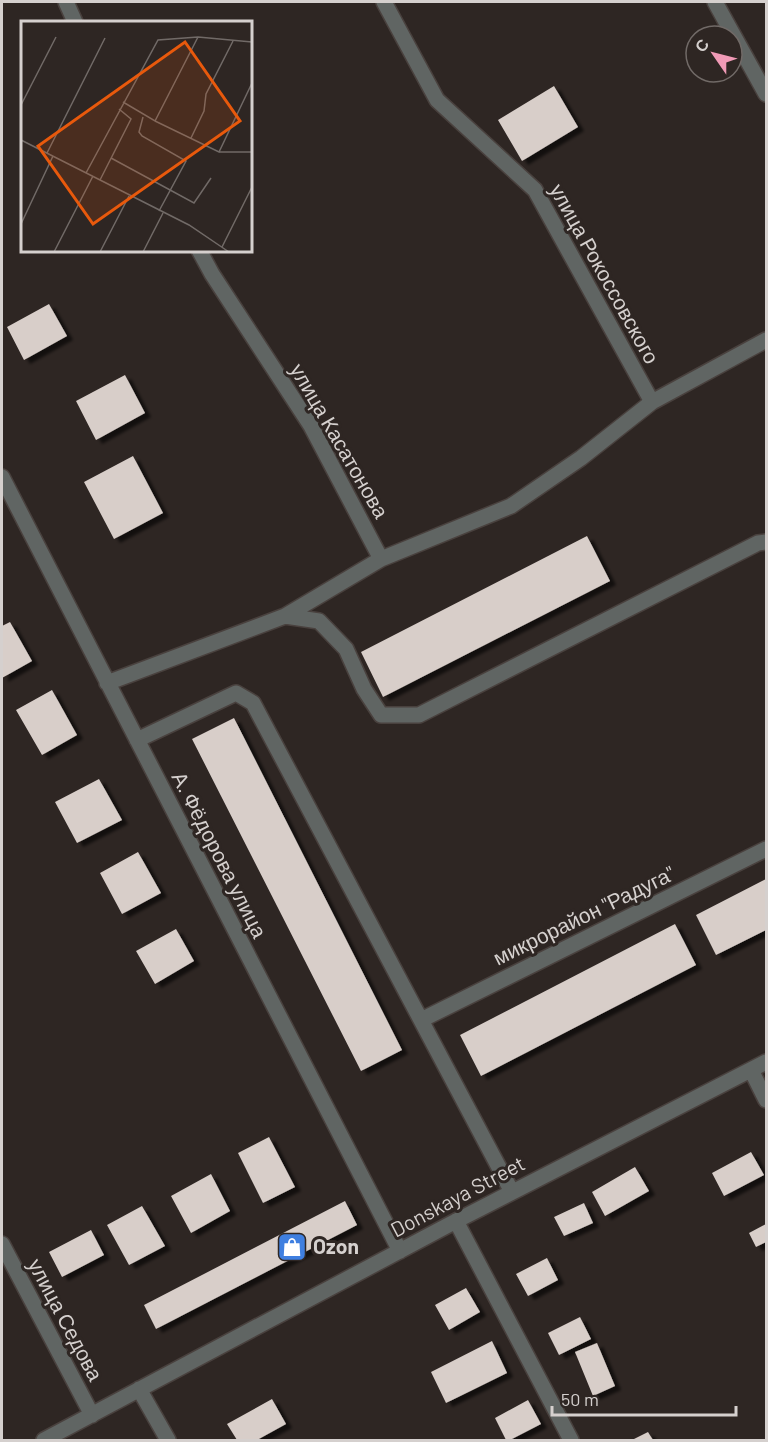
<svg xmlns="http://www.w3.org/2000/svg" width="768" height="1442" font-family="Barlow,sans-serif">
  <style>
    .building { fill: #d8cec9; filter: url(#shadow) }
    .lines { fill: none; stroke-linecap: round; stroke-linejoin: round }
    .minor-casing { stroke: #49413e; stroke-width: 18 }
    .minor { stroke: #606563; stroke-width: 15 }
    .labels { text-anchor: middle; stroke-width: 6; stroke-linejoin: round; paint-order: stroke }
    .street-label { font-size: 21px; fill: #d5d0ce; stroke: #2e2623 }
    .poi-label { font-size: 21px; font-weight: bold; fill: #d5d0ce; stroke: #2e2623; text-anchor: start }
    .inset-road { fill: none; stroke: #716a67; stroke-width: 1.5 }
    .view { fill: #e8590c; fill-opacity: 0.15; stroke: #e8590c; stroke-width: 3 }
    .inset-edge { fill: none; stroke: #d5d0ce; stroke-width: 3 }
  </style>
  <defs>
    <filter id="shadow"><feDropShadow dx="6" dy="4" stdDeviation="1.5" flood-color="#0009"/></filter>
  </defs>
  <rect width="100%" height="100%" fill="#2e2623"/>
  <path class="building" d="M554,86l24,41 -56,34 -24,-41z
    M49,304l18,32 -43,24 -17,-33z
    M125,375l20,38 -49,27 -20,-39z
    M133,456l30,57 -49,26 -30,-57z
    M587,536l23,45 -227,116 -22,-45z
    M10,622l22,39 -30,17v-52z
    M52,690l25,45 -35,20 -26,-45z
    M234,718l168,332 -41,21 -169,-332z
    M99,779l23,41 -45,23 -22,-41z
    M138,852l23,41 -39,21 -22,-41z
    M766,879v51l-50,25 -20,-40z
    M675,924l21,41 -215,111 -21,-41z
    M176,929l18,32 -39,23 -19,-33z
    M269,1137l26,50 -32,16 -25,-50z
    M751,1152l13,23 -40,21 -12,-23z
    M635,1167l14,24 -44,25 -13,-24z
    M211,1174l19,37 -39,22 -20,-37z
    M345,1201l12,24 -201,104 -12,-24z
    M584,1203l9,20 -29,13 -10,-19z
    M142,1206l23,40 -36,19 -22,-40z
    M766,1224v18l-10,5 -7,-14z
    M91,1230l13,25 -42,22 -13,-25z
    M547,1258l11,22 -30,16 -12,-22z
    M466,1288l14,24 -31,18 -14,-25z
    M580,1317l11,22 -32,16 -11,-22z
    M492,1341l15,32 -61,30 -15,-31z
    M597,1343l18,43 -22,10 -18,-44z
    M272,1399l14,25 -29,16h-20l-10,-16z
    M528,1400l13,24 -31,16h-4l-11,-22z
    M648,1432l5,8h-21z"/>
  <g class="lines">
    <g class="minor-casing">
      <path id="minor" d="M66,2l9,20
        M384,2l53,98 98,90 117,212
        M715,2l51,92
        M199,250l13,24 99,152 70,133 -96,57
        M2,477l398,774
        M381,559l130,-53 70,-48 71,-56 114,-62
        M107,683l178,-67 34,5 27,28 18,40 17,26h38l339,-172 8,-1
        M137,740l99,-47 17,10 259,489
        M421,1020l345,-171
        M751,1070l15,30
        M456,1221l115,219
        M2,1244l90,171
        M139,1389l29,51
        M44,1440l412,-219 310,-159"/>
    </g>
    <use href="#minor" class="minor"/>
  </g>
  <defs>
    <g id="shop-square" transform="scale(1.5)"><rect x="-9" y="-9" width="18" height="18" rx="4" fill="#3f7fe0" stroke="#2e2623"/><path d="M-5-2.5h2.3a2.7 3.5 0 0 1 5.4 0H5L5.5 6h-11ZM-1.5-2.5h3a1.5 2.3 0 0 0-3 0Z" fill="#fff"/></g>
  </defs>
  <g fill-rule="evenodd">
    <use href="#shop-square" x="292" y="1247"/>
  </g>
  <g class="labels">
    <g class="street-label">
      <text transform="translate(604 274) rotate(61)" y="7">улица Рокоссовского</text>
      <text transform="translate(339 441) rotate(60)" y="7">улица Касатонова</text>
      <text transform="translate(219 855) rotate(63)" y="7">А. Фёдорова улица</text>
      <text transform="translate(584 916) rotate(-26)" y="7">микрорайон "Радуга"</text>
      <text transform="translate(458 1197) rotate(-28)" y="7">Donskaya Street</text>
      <text transform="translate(65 1320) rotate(62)" y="7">улица Седова</text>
    </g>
    <g class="poi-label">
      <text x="313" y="1254">Ozon</text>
    </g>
  </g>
  <g transform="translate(21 21)">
    <rect width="231" height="231" fill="#2e2623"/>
    <path class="inset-road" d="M102,81l32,19 43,-84M0,84l35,-68M122,96l-4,15 3,4 44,25 -27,50M134,100l64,31 33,-69M170,117l13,-27 2,-17 27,-53M0,119l168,85 40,27M198,131h33M26,132l58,-115M90,137l83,45 17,-25M65,152l72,-133 40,-3 54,5M79,159l31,-61 -12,-10M0,203l32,-68M201,226l30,-60M33,231l39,-76M79,231l29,-56M122,231l20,-39"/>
    <path class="view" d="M164,21l55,79 -147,103 -55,-78z"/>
    <rect width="231" height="231" class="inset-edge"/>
  </g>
  <rect width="768" height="1442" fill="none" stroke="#d5d0ce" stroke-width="6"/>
  <g transform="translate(714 54) rotate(305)"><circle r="28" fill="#2e2623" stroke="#716a67" stroke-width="1.5"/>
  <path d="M0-4.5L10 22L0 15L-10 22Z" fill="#f09ab6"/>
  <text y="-9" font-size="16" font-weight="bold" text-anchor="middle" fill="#d5d0ce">С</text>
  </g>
  <path d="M552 1406v9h184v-9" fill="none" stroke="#d5d0ce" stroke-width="3"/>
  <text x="561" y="1406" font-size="18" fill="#d5d0ce" stroke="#2e2623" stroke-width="4.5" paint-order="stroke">50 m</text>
</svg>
